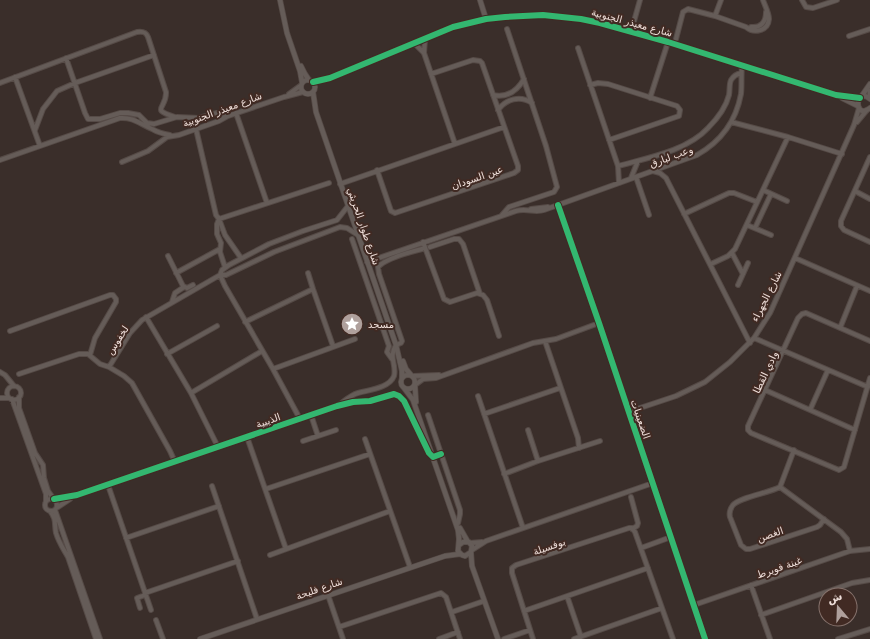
<svg xmlns="http://www.w3.org/2000/svg" width="870" height="639" font-family="'DejaVu Sans','Noto Naskh Arabic',sans-serif">
  <style>
    .lines { fill: none; stroke-linecap: round; stroke-linejoin: round }
    .minor-casing { stroke: #564b47; stroke-width: 6 }
    .tertiary-casing { stroke: #564b47; stroke-width: 6 }
    .minor { stroke: #655c58; stroke-width: 4 }
    .tertiary { stroke: #655c58; stroke-width: 4.5 }
    .cycleway-casing { stroke: #412a23; stroke-width: 8 }
    .cycleway { stroke: #33b770; stroke-width: 6 }
    .labels { text-anchor: middle; stroke-width: 4; stroke-linejoin: round; paint-order: stroke }
    .street-label { font-size: 10px; fill: #eeded9; stroke: #412a23 }
    .poi-label { font-size: 10px; fill: #eeded9; stroke: #412a23; text-anchor: start }
  </style>
  <rect width="100%" height="100%" fill="#3a2e2a"/>
  <g class="lines">
    <g class="minor-casing">
      <path id="minor" d="M802,0l4,7 7,1 24,-8
        M715,16l6,-16
        M751,27c10,1 15,-5 15,-15
        M631,32l9,-32
        M849,36l21,-7
        M676,39l7,-27 5,-3 27,7 31,11c8,7 22,4 23,-8 0,-6 -4,-13 -6,-19
        M414,43l10,10 31,91
        M578,48l40,118 1,17
        M424,53l1,-14
        M66,58l19,55 3,6h12l20,-6h8l11,2 8,8 7,1 23,-7 22,1 18,-5 11,3
        M15,77l25,69
        M0,83l137,-51c6,-1 9,0 11,5l18,55c1,17 -17,17 9,25
        M590,85l8,-2 10,1 69,22 3,4 -1,6 -3,1 -67,23
        M289,94l11,-8
        M493,95c14,3 24,-4 31,-16
        M650,98l18,-56
        M498,110c8,-11 22,-15 34,-7
        M236,113l31,90
        M731,122l57,15 54,17
        M857,122l10,-12
        M196,129l20,86 3,4 110,-36
        M35,130l8,-21 14,-18 18,-8 79,-28
        M870,157l-29,64v5l3,4 26,12
        M0,160l120,-42c13,-1 20,6 32,11 5,3 12,5 18,6
        M122,162l26,-11 19,-14 12,-2 40,-14 9,-5 56,-19 19,-5
        M618,166c29,-8 69,-15 90,-38 9,-9 18,-21 21,-33 1,-5 0,-11 2,-15 3,-5 6,-6 10,-7
        M377,170l14,41 4,2 119,-40 4,-3v-4l-36,-103 -2,-2 -7,-1 -42,14
        M653,171l7,2 6,5 84,165
        M636,177l13,38
        M631,178l7,-17
        M340,184l164,-57
        M763,190l24,11
        M855,191l15,8
        M558,205l41,118 106,316
        M531,209l17,-2
        M684,214l45,-21h5l23,9
        M502,215l7,-8 45,-15 3,-5 -11,-41 -39,-117
        M219,219l-2,5v10l4,9 -1,9 5,15
        M219,219l6,16 16,23
        M747,225l24,10
        M755,228l16,-34
        M352,239l37,107 -2,6 5,7
        M423,242l21,57 6,3 27,-9 6,2 4,5 12,36
        M430,247l24,-8h5l4,5 17,50
        M732,253l11,21
        M168,256l15,30 4,2 6,-3
        M795,258l75,33
        M367,262l149,-51c10,-3 19,2 28,-1l153,-55c23,-13 39,-34 44,-61 1,-9 0,-19 1,-28
        M711,264l17,-8 7,-7 53,-112
        M176,273l44,-24
        M308,273l5,16 20,57
        M220,275l5,11 48,83 27,50
        M220,275l2,-5 7,-5 40,-21 34,-13 34,-11 11,-14
        M738,285l10,-22
        M172,302l3,-9 9,-6
        M146,317l45,76 27,54
        M245,322l68,-33
        M840,328l17,-42
        M10,331l100,-36h3l3,4v3l-21,36 -5,17
        M754,338l114,49
        M545,341l33,97 1,10
        M870,341l-64,-28 -4,1 -4,4 -50,108v4l3,3 88,37 5,-3 26,-89
        M167,354l50,-28
        M109,367l21,-34 12,-13 78,-45h6l48,-23 66,-25 7,1 11,7
        M273,369l82,-30
        M0,372l5,3 9,11
        M19,374l60,-20h9l12,10 9,3 15,9 8,7 38,68 5,11
        M413,376l26,-1
        M415,385l8,-6 13,-1 97,-35 23,-4 43,-16
        M7 393a7 7 0 1 1 14 0a7 7 0 1 1-14 0Z
        M765,390l90,40
        M191,393l71,-42
        M478,396l45,132
        M19,397v11l16,45 8,12 1,13 4,13 5,7
        M0,398h9
        M12,399l34,95v7
        M339,405c5,-4 10,-8 16,-11 11,-4 34,-5 39,-18 3,-11 -6,-19 2,-31l5,-2 1,-2 -23,-67 -1,-7c8,-9 32,-15 44,-18
        M810,410l18,-40
        M628,412l48,-16 29,-14 25,-20 24,-24 16,-25 84,-188 5,-17
        M484,414l76,-26
        M311,415l7,21
        M428,415l32,95v4l-2,9
        M528,430l10,31
        M247,437l39,112
        M365,439l45,128
        M303,441l33,-11
        M504,474l34,-13 62,-20
        M108,485l43,125
        M212,486l45,133
        M780,487c-11,6 -40,10 -47,18 -3,4 -4,8 -3,12l11,28 5,4h4l67,-22 3,-2 4,-6
        M780,487l61,45 6,7 3,12
        M780,487l14,-37
        M266,489l104,-35
        M631,497l7,26 -1,3 -5,3
        M45 505a6 6 0 1 1 12 0a6 6 0 1 1-12 0Z
        M54,499l23,-4 260,-89 16,-4 17,-1 24,-7 5,2 5,5 22,47 6,8
        M58,507l12,-8
        M55,510l45,129
        M50,511c7,9 4,13 6,22 3,10 7,15 12,24l28,82
        M126,538l93,-32
        M470,543l12,-1
        M641,548l30,-11
        M472,550l14,-9 167,-58
        M270,555l120,-44
        M751,585l19,54
        M145,593l93,-32
        M328,595l15,44
        M567,596l14,41
        M694,605l156,-54 20,-2
        M140,608l-3,-10 8,-3
        M524,611l124,-43
        M452,612l32,-11
        M761,615l91,-32 18,-3
        M156,620l7,19
        M339,627l102,-34 5,4 14,42
        M439,639l19,-7
        M504,639l26,-9
        M533,639l-21,-66v-5l4,-3 113,-37h3l3,4 38,107
        M574,639l88,-31
        M838,639l32,-10"/>
    </g>
    <g class="tertiary-casing">
      <path id="tertiary" d="M280,0l7,33 13,38 2,11
        M480,0l6,19
        M301,66l4,8 4,6
        M301 87a7 7 0 1 1 14 0a7 7 0 1 1-14 0Z
        M313,82l17,-4 123,-51 33,-8 19,-2 38,-2 38,4 19,4 68,19 168,53 24,3
        M870,91v7
        M313,92l3,20 80,233 6,26v7
        M861,97l9,-13
        M842,98l16,8
        M870,99c-16,-13 -16,22 0,9
        M403,361l3,8 5,6
        M401 382a7 7 0 1 1 14 0a7 7 0 1 1-14 0Z
        M415,386l1,16
        M404,388l9,12 45,130 1,9 -1,12 4,4 3,1 6,-4 1,-6 -3,-4h-6l-4,3
        M433,457l8,-3
        M460,528l8,14
        M471,553l1,13 26,73
        M200,639l245,-83 15,-2"/>
    </g>
    <use href="#minor" class="minor"/>
    <use href="#tertiary" class="tertiary"/>
    <g class="cycleway-casing">
      <path id="cycleway" d="M313,82l17,-4 123,-51 33,-8 19,-2 38,-2 38,4 19,4 68,19 168,53 24,3
        M558,205l41,118 106,316
        M54,499l23,-4 260,-89 16,-4 17,-1 24,-7 5,2 5,5 25,52 4,4 8,-3"/>
    </g>
    <use href="#cycleway" class="cycleway"/>
  </g>
  <defs>
    <g id="sight-disc" transform="scale(1.15)"><circle r="9.5" fill="#afa09c" stroke="#412a23"/><path d="M0-6L1.8-2.2L6-1.7L2.9 1.2L3.7 5.4L0 3.3L-3.7 5.4L-2.9 1.2L-6-1.7L-1.8-2.2Z" fill="#fff"/></g>
  </defs>
  <g fill-rule="evenodd">
    <use href="#sight-disc" x="352" y="324"/>
  </g>
  <g class="labels">
    <g class="street-label">
      <text transform="translate(632 22) rotate(15)" y="4">شارع معيذر الجنوبية</text>
      <text transform="translate(222 109) rotate(-20)" y="4">شارع معيذر الجنوبية</text>
      <text transform="translate(671 156) rotate(-20)" y="4">وعب لبارق</text>
      <text transform="translate(477 177) rotate(-19)" y="4">عين السودان</text>
      <text transform="translate(364 226) rotate(71)" y="4">شارع طوار الحريثي</text>
      <text transform="translate(766 296) rotate(-63)" y="4">شارع الجهراء</text>
      <text transform="translate(117 340) rotate(-57)" y="4">لخفوس</text>
      <text transform="translate(765 372) rotate(-65)" y="4">وادي القطا</text>
      <text transform="translate(641 419) rotate(71)" y="4">الضعينيات</text>
      <text transform="translate(268 420) rotate(-19)" y="4">الذيبية</text>
      <text transform="translate(770 534) rotate(-19)" y="4">الغصن</text>
      <text transform="translate(549 546) rotate(-19)" y="4">بوفسيلة</text>
      <text transform="translate(779 567) rotate(-19)" y="4">غينة فويرط</text>
      <text transform="translate(319 588) rotate(-19)" y="4">شارع فليحة</text>
    </g>
    <g class="poi-label">
      <text x="368" y="328">مسجد</text>
    </g>
  </g>
  <g transform="translate(838 607) rotate(341)"><circle r="19" fill="#412a23" stroke="#86726c"/>
  <path d="M0-3L7 15L0 10L-7 15Z" fill="#afa09c"/>
  <text y="-6" font-size="11" font-weight="bold" text-anchor="middle" fill="#eeded9">ش</text>
  </g>
</svg>
